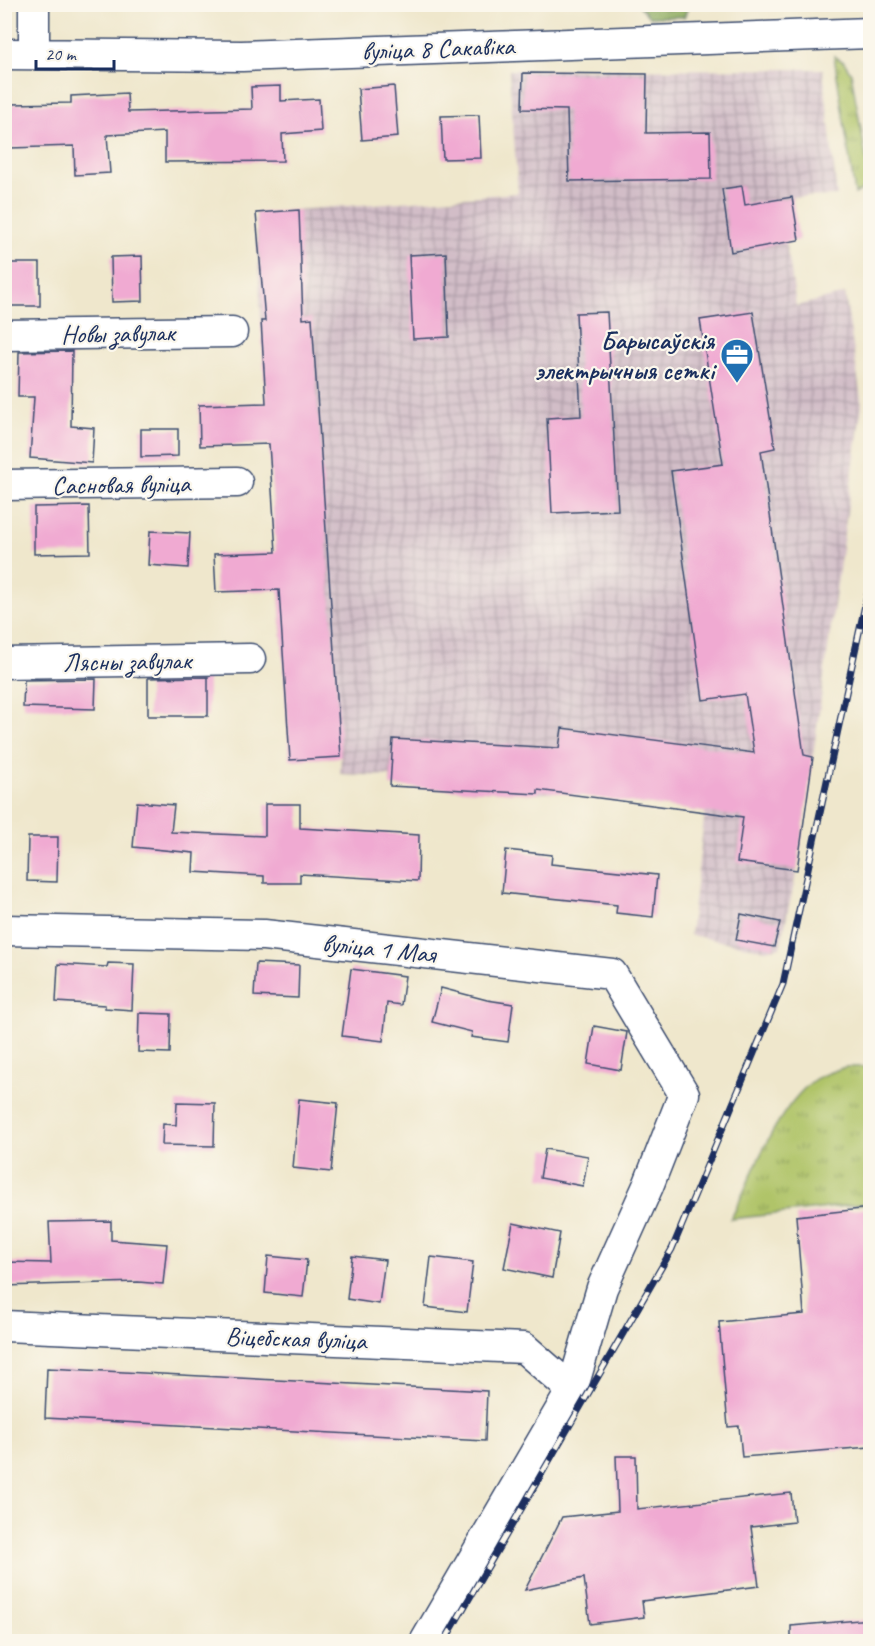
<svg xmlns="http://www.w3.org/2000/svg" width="875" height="1646" font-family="Caveat,sans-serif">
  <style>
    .industrial { fill: url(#industrial-grid) }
    .grass { fill: url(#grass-tufts); stroke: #667a64; stroke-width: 1.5 }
    .forest { fill: url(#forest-firs); stroke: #546c5e; stroke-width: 1.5 }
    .building { fill: #f0aad2 }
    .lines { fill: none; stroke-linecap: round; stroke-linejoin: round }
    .street-casing { stroke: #3b4b6e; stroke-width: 33 }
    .street { stroke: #fff; stroke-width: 30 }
    .rail-casing { stroke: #1b2f5e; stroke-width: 7 }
    .rail { stroke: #fbf7ec; stroke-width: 4.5; stroke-dasharray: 14; stroke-linecap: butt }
    .labels { text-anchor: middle; stroke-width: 4.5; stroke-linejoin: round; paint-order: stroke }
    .street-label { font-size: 26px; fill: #1b2f5e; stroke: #fbf7ec }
    .poi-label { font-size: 26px; font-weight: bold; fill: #1b2f5e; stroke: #fbf7ec; text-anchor: end }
  </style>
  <defs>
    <pattern id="industrial-grid" width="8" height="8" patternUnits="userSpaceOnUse" patternTransform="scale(1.5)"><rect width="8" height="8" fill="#d2bdc7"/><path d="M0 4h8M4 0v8" fill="none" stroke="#aa9aa5"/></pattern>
    <pattern id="grass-tufts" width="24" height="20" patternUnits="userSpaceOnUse" patternTransform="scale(1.5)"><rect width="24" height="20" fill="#b0c469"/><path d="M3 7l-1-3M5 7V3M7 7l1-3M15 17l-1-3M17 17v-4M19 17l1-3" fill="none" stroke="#8ea05a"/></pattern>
    <pattern id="forest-firs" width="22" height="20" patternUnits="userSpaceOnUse" patternTransform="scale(1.5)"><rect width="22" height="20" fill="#8caa5d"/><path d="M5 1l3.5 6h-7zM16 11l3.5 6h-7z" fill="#728b50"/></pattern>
  </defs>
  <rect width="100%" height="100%" fill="#fbf7ec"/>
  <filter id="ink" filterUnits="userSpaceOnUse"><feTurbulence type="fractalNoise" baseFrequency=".0167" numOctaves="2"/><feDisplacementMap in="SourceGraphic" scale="12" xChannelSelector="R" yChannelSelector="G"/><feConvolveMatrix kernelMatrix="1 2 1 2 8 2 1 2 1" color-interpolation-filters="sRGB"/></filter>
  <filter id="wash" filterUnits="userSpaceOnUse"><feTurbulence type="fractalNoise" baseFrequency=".008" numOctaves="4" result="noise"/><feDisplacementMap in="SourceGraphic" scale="24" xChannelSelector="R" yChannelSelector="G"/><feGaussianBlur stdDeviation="1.35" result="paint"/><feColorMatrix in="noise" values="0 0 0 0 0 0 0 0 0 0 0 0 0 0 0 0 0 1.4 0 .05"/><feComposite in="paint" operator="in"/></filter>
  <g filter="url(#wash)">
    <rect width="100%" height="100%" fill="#efe7cc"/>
    <path class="industrial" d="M823,69l14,127 -45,1 7,43 -14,2 5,22 6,42 49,-12 17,111 -65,465 -17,77 -14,3 -76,-15 15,-123 -151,-20 -16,2 -148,-8v-10l-50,-2 1,-17 -51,3 -29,-439 -5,-108 262,-20 -9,-123z"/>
    <path class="grass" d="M834,56l10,6 7,11 17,96 -1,13 -4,8 -8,4z
      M845,1067h25v136l-139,16c22,-45 43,-108 83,-139 8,-6 21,-9 31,-13z"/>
    <path class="forest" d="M639,5h50l-5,12h-35z"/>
    <g id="blocks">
      <path class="building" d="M523,73l124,1 -1,59 64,-1 1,47 -142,2 -2,-71 -45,-1z
        M281,86v15l38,-2 2,32 -39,3 1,27 -118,1v-30l-58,3 3,38 -35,2 -1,-29 -64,2 -1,-44 62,-1v-7l56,-3 1,19 124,-3 -1,-22z
        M394,86l4,51 -36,3 -4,-51z
        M479,115l2,43 -38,1 -2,-43z
        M742,186l3,19 47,-8 7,43 -68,12 -9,-63z
        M299,210l4,109 9,-1 29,439 -51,3 -11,-170 -63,2 -2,-38 62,-2 -7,-108 -69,2 -1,-41 67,-2 -5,-82h4l-9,-108z
        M446,253l3,84 -36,2 -4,-84z
        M142,256l1,45 -31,1 -1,-45z
        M5,263h35v43h-35z
        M607,312l11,198 -66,3 -5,-95 34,-2 -5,-103z
        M753,312l22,136 -14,3 43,304 9,2 -16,113 -60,-8 6,-45 -205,-27v4l-148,-8 3,-47 166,9 3,-20 192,25 -9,-59 -42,6 -32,-229 52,-7 -23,-144z
        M72,351l-1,75 23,2 -2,35 -62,-5 4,-61h-16l1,-45z
        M141,429h37v27l-37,1z
        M89,506l1,47 -56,1v-47z
        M150,531l40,2 -2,35 -40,-3z
        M208,677v39h-60v-38z
        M96,679l-1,30 -72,-2 1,-27z
        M137,802l37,3 -3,27 94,4v-32h35v24l119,7 -1,46 -118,-7v9h-36v-7l-71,-4 1,-19 -61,-6z
        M28,837h30l-1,45 -30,-1z
        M506,850l46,5 -1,9 106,11 -4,42 -37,-4 1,-8 -115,-12z
        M741,914l39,8 -6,25 -38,-7z
        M108,963l26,1 -2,46 -27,-2v-3l-49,-3 2,-38 49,3z
        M256,963l43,2 -1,33 -44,-2z
        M351,969l54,7 -4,29 -14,-2 -4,38 -41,-5z
        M441,988l46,12 26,4 -5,38 -37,-5 1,-5 -40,-10z
        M139,1013l32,1 -1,39 -32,-1z
        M594,1026l33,6 -6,38 -33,-6z
        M299,1099l39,4 -7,69 -38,-4z
        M177,1102l38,1 -1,43 -52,-1 1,-21 13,1z
        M545,1149l43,7 -5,30 -43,-8z
        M870,1208v239l-128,10 -3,-31 -11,1 -9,-105 85,-8 -8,-98z
        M111,1221v19l56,4 -4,40 -25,-2 -134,4v-24l47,1 -2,-41z
        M513,1223l47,10 -8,45 -48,-10z
        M268,1256l39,4 -4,37 -38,-4z
        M352,1256l33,4 -6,44 -32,-5z
        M431,1257l42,5 -6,50 -42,-5z
        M47,1368l440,23 -2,50 -440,-23z
        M616,1456h20l1,53 154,-16 3,29 -43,5 8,59 -117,15 2,16 -54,7 -6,-46 -59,12 37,-73 56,-6z
        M870,1619v22h-79v-15z"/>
    </g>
  </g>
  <g filter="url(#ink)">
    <use href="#blocks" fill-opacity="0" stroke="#3b4b6e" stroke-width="1.5"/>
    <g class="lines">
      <g class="street-casing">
        <path id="street" d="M34,4v49
          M4,54l238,2 628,-23
          M4,335l228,-3
          M4,485l233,-3
          M4,663l246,-4
          M4,930l260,5 348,39 72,120 -36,92 -46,102 -30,102 -147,252
          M4,1326l520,22 48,42"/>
      </g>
      <use href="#street" class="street"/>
      <g class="rail-casing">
        <path id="rail" d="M444,1642l228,-393 111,-265 87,-402"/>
      </g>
      <use href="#rail" class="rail"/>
    </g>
  </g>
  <defs>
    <g id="office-pin" transform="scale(1.725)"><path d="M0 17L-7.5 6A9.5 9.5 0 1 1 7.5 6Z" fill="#1f6fb2" stroke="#fbf7ec"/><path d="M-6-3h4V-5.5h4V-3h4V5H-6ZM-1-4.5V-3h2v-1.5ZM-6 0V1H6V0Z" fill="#fff"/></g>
  </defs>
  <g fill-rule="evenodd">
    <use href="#office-pin" x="737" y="355"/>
  </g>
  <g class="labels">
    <g class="street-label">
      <text transform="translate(438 48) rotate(-2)" y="9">вуліца 8 Сакавіка</text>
      <text transform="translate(118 333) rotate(-1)" y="9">Новы завулак</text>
      <text transform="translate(121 484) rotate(-1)" y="9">Сасновая вуліца</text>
      <text transform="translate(127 661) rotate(-1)" y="9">Лясны завулак</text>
      <text transform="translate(379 948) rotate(6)" y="9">вуліца 1 Мая</text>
      <text transform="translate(296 1338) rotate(2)" y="9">Віцебская вуліца</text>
    </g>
    <g class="poi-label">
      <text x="714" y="349">Барысаўскія<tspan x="714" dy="30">электрычныя сеткі</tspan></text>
    </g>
  </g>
  <rect width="875" height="1646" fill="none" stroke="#fbf7ec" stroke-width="24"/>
  <path d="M36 60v9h78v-9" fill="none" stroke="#1b2f5e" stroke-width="3"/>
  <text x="45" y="60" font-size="18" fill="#1b2f5e" stroke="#fbf7ec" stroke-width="4.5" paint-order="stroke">20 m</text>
</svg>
